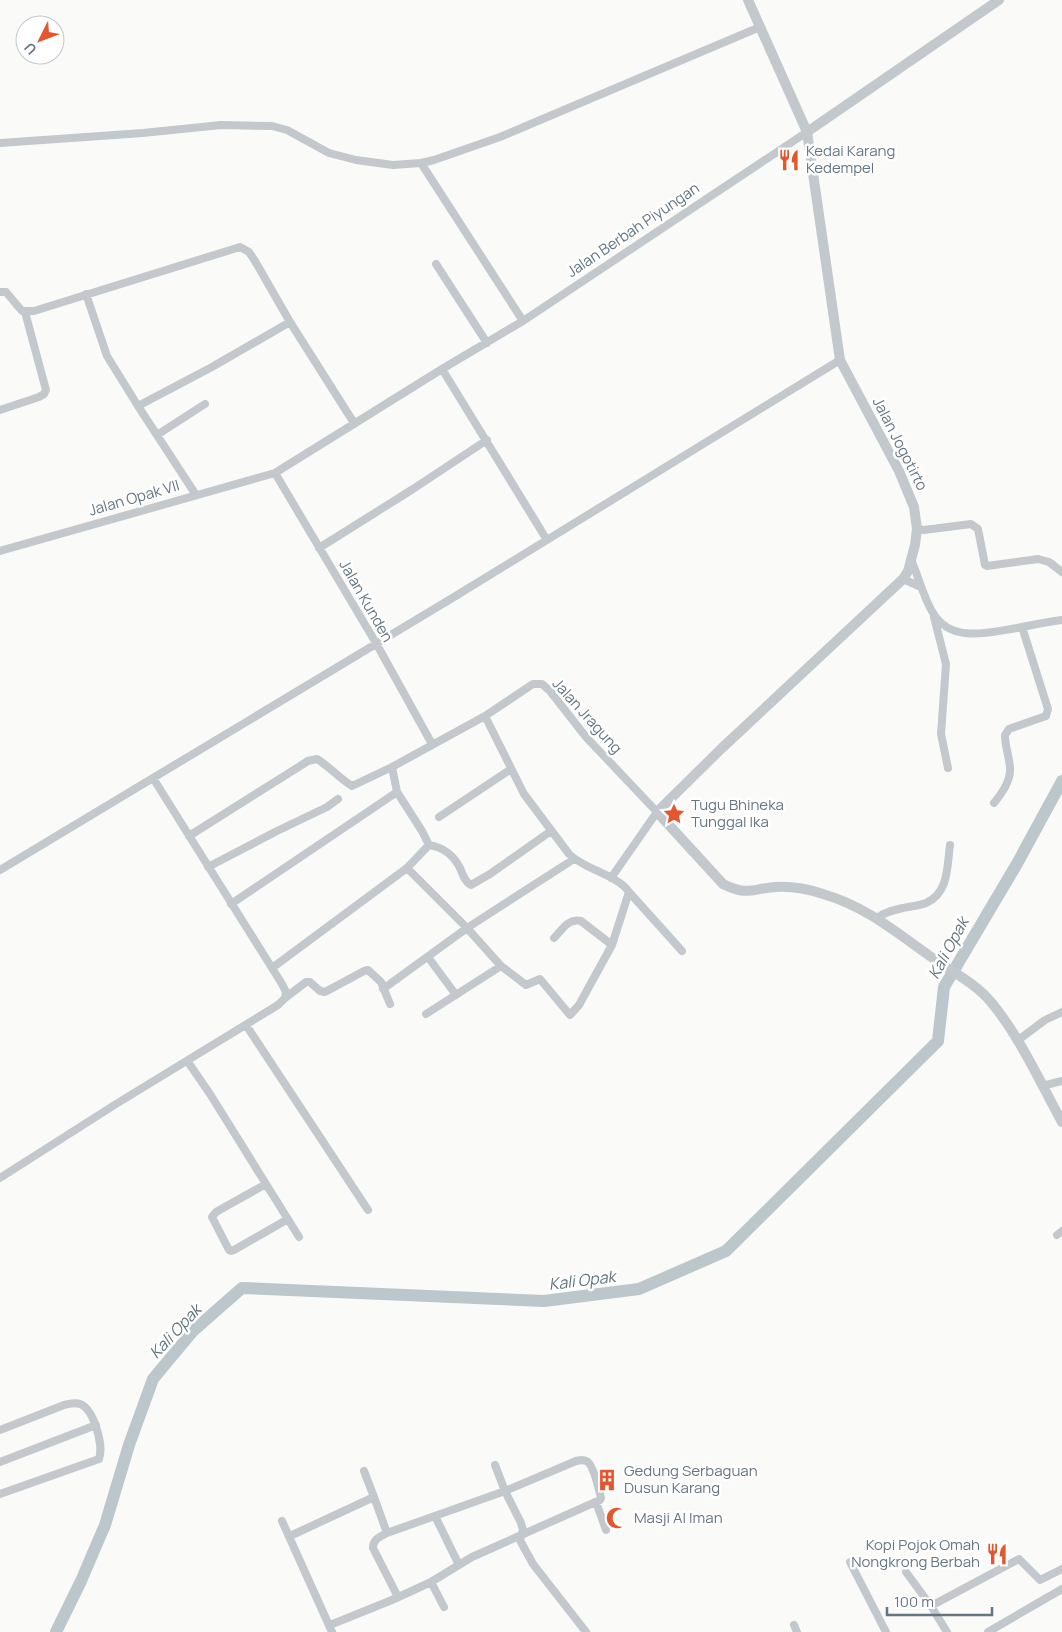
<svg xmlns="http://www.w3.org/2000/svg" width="1062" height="1632" font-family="Manrope,sans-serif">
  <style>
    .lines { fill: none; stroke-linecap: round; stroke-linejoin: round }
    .river { stroke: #bbc7cb; stroke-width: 12 }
    .minor { stroke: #c3c8cc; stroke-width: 8 }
    .tertiary { stroke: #c3c8cc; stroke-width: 10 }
    .labels { text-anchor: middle; stroke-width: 5; stroke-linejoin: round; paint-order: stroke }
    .poi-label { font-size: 15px; fill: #657683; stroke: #fff; text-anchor: start }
    .street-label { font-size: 15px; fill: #657683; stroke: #fff }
    .water-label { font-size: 16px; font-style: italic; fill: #60757c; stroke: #fff }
  </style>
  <rect width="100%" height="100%" fill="#fafaf8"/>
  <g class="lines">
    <path class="river" d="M56,1632l25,-51 24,-56 24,-80 24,-66 40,-48 49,-43 302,13 95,-12 87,-38 212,-210 6,-54 74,-125 44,-81"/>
    <path class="minor" d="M0,143l143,-10 78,-8 51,1 15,4 42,23 27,7 37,5 28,-2 13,-3 66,-23 260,-110
      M421,163l102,158
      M436,264l51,79
      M0,292h6l16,19h12l206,-64 9,5 6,9 35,61 64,101
      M86,294l21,62 31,50 58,89
      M442,369l105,171
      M138,406l74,-39 78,-45
      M0,410l39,-13 5,-3 2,-4 -21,-78
      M157,435l48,-31
      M275,473l101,170 56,101
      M917,529l7,1 47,-6 7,5 7,36 2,1 51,-7 11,3 13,10
      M319,548l94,-59 74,-49
      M0,551l275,-78 167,-104 81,-48 284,-189
      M911,560c8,17 12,37 22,53 18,30 55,20 84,15 15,-3 30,-6 45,-8
      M903,579l18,8
      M934,617l12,47 -5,70 7,34
      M994,803c8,-10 17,-22 16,-36 -1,-11 -5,-21 -5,-32l4,-6 37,-13 2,-7 -26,-82
      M439,817l72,-48
      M189,836l119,-75 9,-2c13,8 22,19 35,27l40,-19 93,-51 48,-32h9l8,7 36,46 71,75 -46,66
      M429,845c14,2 25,11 31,23 3,7 5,14 11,17l19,-11 61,-43
      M208,867l69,-36 50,-24 11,-8
      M407,868l60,60 34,38 25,19 14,-6 30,36 9,-10 33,-60 17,-53c-13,-18 -44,-22 -60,-38l-45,-60 -39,-78
      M0,870l454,-273 386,-237
      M629,892l53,59
      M231,904l166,-112
      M877,918c7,-6 17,-8 26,-10 7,-2 16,-2 23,-5 23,-10 21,-37 24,-58
      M554,938c8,-8 14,-20 27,-17l31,24
      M428,957l28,38
      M272,968l135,-100 22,-23 -7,-14 -25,-39 -5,-25
      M383,989l84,-61 107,-69
      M285,998l21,-16h4l10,9 5,1 39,-21 4,-1 13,12 9,22
      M426,1014l75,-48
      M246,1025l122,185
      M1017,1041l28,-21 17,-8
      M188,1062l22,32 89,143
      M1042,1086l20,-5
      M0,1178l116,-74 162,-99 7,-7 1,-6 -4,-8 -129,-206
      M266,1184l-50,28 -4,5 17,33 2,1 3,-1 54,-31
      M1057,1235l5,-4
      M0,1430l64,-25c5,-1 11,-3 16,-1 14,5 24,42 19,55l-99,35
      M0,1462l96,-37
      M495,1465l10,26 16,32 2,7 -3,10 2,4 11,20 53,68
      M374,1497l13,36
      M596,1502l10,28
      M435,1516l24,49
      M282,1521l50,111
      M290,1536l84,-39 -10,-26
      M850,1562l36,70
      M906,1572l25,34 16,26
      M431,1582l13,25
      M931,1606l88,-47 21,21 22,-11
      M330,1625l62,-25 39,-18 41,-25 128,-57 1,-2c-2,-8 -7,-31 -13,-36 -4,-3 -8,-2 -12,-1l-71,30 -118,42c-7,4 -14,6 -14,15l25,49
      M794,1625l3,7
      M988,1632l74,-43"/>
    <path class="tertiary" d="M748,0l59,132 33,228 59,111 15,36 3,22 -2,16 -7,26 -5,8 -181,169 -65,64 66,72c24,12 28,5 52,3 15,-1 33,2 48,7 45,13 76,41 114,67 19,13 39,23 54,41 29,35 49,80 71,120
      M807,132l192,-132"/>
  </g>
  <defs>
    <g id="restaurant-bare" transform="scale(1.725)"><path d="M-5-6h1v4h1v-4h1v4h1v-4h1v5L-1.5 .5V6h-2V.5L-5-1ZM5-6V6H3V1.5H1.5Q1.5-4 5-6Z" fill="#e4572e" stroke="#fff" stroke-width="2.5" paint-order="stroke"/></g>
    <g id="sight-bare" transform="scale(1.725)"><path d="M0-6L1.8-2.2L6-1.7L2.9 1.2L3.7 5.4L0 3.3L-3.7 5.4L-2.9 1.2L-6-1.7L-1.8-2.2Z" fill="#e4572e" stroke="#fff" stroke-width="2.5" paint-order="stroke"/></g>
    <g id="building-bare" transform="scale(1.725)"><path d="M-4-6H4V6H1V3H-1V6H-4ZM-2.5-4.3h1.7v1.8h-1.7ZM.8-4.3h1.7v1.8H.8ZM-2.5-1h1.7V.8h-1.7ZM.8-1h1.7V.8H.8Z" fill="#e4572e" stroke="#fff" stroke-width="2.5" paint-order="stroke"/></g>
    <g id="mosque-bare" transform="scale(1.725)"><path d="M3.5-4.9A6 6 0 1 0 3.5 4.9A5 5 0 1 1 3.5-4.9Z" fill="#e4572e" stroke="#fff" stroke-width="2.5" paint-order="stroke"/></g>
  </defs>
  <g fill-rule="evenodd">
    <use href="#restaurant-bare" x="789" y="160"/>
    <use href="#sight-bare" x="674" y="814"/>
    <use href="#building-bare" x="607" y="1480"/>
    <use href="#mosque-bare" x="617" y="1518"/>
    <use href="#restaurant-bare" x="997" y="1554"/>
  </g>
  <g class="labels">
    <g class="poi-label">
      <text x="806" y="156">Kedai Karang<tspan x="806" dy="17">Kedempel</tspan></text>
      <text x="691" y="810">Tugu Bhineka<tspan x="691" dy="17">Tunggal Ika</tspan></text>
      <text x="624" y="1476">Gedung Serbaguan<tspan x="624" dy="17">Dusun Karang</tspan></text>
      <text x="634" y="1523">Masji Al Iman</text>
      <text x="980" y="1550" text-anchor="end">Kopi Pojok Omah<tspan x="980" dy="17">Nongkrong Berbah</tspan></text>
    </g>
    <g class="street-label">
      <text transform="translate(633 230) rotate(-34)" y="5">Jalan Berbah Piyungan</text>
      <text transform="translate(900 444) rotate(63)" y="5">Jalan Jogotirto</text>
      <text transform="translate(134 498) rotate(-16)" y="5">Jalan Opak VII</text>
      <text transform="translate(366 601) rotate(60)" y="5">Jalan Kunden</text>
      <text transform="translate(587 716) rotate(48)" y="5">Jalan Jragung</text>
    </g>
    <g class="water-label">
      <text transform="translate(948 948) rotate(-62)" y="6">Kali Opak</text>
      <text transform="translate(582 1280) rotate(-7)" y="6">Kali Opak</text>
      <text transform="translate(175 1331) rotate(-47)" y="6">Kali Opak</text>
    </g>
  </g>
  <g transform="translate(40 40) rotate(228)"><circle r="24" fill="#ffffff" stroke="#c1c8cd"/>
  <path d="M0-4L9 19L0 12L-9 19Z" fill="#e4572e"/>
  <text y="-8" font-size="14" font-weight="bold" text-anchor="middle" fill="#657683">U</text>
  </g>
  <path d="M887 1607v8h105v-8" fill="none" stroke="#657683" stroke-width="2.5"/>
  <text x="894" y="1607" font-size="15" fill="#657683" stroke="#ffffff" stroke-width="4" paint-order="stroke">100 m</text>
</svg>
